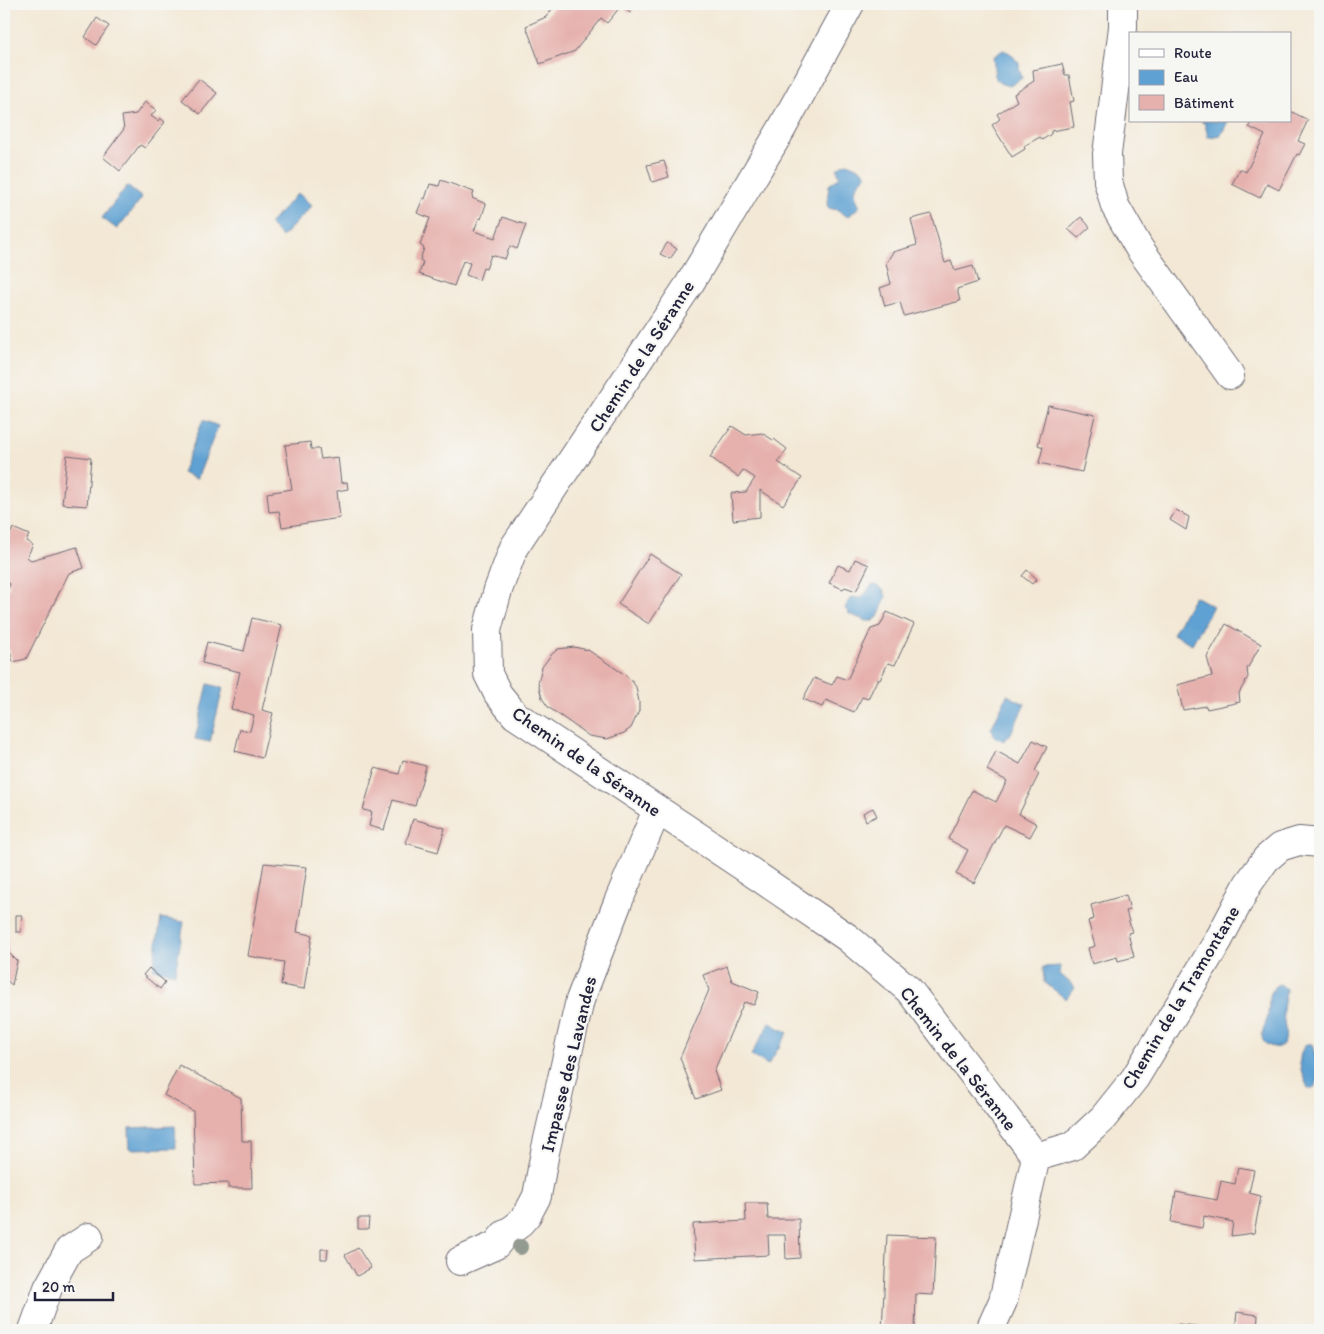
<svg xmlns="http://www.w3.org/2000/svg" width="1324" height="1334" font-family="Itim,sans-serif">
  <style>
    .water { fill: #5ea1d2; stroke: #406286 }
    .building { fill: #e6b1ad }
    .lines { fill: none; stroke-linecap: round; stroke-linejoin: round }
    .street-casing { stroke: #6b6771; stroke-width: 30 }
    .street { stroke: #fff; stroke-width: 28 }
    .tree { fill: #939a90 }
    .labels { text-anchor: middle; stroke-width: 4; stroke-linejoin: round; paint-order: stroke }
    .street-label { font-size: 19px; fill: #22223b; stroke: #f6f6f2 }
  </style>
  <rect width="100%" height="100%" fill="#f6f6f2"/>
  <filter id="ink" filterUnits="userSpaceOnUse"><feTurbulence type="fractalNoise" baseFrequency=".02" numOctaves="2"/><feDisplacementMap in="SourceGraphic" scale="10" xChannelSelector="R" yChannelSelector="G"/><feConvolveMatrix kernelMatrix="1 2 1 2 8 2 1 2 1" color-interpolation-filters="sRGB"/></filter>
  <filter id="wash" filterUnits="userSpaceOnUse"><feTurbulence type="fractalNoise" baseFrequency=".0096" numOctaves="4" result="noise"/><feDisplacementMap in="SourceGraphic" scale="20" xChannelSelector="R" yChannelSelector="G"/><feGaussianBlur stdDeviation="1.12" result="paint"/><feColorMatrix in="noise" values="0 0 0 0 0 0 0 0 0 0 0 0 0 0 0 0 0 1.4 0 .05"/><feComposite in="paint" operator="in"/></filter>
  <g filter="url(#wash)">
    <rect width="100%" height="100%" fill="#f3e8d5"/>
    <path class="water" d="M1003,50l7,3 9,10v6l3,9 -12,8c-2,-1 -5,-1 -8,-2 -10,-3 -7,-19 -9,-27z
      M1201,121h27l-7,14 -13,2 -3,-13z
      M847,163l16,7 3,6c-12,10 -14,16 -6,30l-12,11 -10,-7 -10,-2 -1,-5 2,-18 11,-8 -3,-8 6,-5z
      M127,186l15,12 -25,31 -15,-11z
      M298,193l14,13 -30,31 -13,-13z
      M203,420l15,6 -21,53 -15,-6z
      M876,585l8,6 2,6 -8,20 -5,4h-6l-18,-7 -4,-6 6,-11 11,1 9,-12z
      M1194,596l19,10 -21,38 -19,-10z
      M208,684l15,4 -13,54 -15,-3z
      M1007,695l18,9 -16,33h-3l-2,4 -12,-6 2,-4 -3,-2z
      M161,918l23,4 -9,51 -22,-4z
      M1060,966v8l15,13 -9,12 -22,-17 -1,-15z
      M1280,984l6,5c0,7 -3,15 -3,23 0,11 11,42 -13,34 -16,-6 -3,-22 -2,-31 1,-11 0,-20 7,-29z
      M770,1023l18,10 -20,32 -17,-10z
      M1306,1044h6c4,13 12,37 0,45l-4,-1c-7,-16 -13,-30 -2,-44z
      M175,1126l1,22 -46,1 -1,-21z"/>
    <g id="blocks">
      <path class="building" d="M556,4h81l-7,9 -9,-7 -14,17 -6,-5 -26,33 -35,13 -14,-38 20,-9z
        M97,18l12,8 -13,19 -11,-8z
        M1062,64l3,11h4l5,26 -4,1 4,25 -23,4v3l-9,6 -2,-3 -16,9 1,3 -13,8 -20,-32 8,-6 -3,-5 20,-13 -3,-7 20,-13 -1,-11z
        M199,79l18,14 -17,21 -18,-14z
        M145,102l11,8 -5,6 7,5 2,-3 5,4 -20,26 -5,-3 -20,26 -17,-14 21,-28 -2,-13 14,-2z
        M1290,111l18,9 -10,21 7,3 -6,11 -2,-1 -18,36 -12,-6 -7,14 -28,-14 8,-15 6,3 19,-37 -16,-8 2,-6h39z
        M664,161l5,16 -17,5 -5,-17z
        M441,180l33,12 -2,6 14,6 -5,15 -2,-1 -5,13 21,7 8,-21 23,8 -9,24 -7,-3 -5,13 -14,-4 -5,14 -3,-1 -4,12 -13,-5 4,-12 -7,-2 -9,25 -35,-12 4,-12 -3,-2 4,-12 -4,-3 10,-27 -13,-5 6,-15 2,1 5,-15 9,2z
        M931,214l14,49 6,-2 4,10 18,-5 5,16 -21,7 3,12 -56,15 -4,-14 -15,4 -5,-18 11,-4 -5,-21 7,-11 24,-7 -6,-26z
        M1081,217l9,10 -12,11 -10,-9z
        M667,243l10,6 -7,10 -10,-5z
        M1048,405l47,10 -13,57 -43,-9 4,-16 -5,-2z
        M732,426l14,9 16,-2 11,7 1,-1 13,10 -9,13 24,16 -19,27 -23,-15v27l-27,3 -2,-27 15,-1 9,-14 -12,-8 -5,7 -28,-20z
        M310,442l1,7h8l2,10 17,-2 3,26 6,-1 1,7 -11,2 3,27 -58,9 -3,-16 -10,1 -2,-19 25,-4 -7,-44z
        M67,455l24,3 -4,48 -25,-2z
        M1176,510l13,7 -3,13 -16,-10z
        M13,528l16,7 -3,6 7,4 -6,12 4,3 46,-13 7,21 -15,5 -43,86 -13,3 -4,-13 -5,2v-54l6,-13 -6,-3v-34z
        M650,554l31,20 -32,50 -31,-20z
        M855,559l14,6 -13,26 -11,-4 -2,2 -14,-6 9,-18 12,5z
        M1027,570l10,9 -5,5 -10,-8z
        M887,612l27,12 -19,41 -7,-2 -8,17h-3l-9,19 -6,-2 -8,15 -28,-12 -4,7 -19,-8 11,-21 18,7 5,-9 10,4 24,-51 9,-3z
        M252,618l30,7 -20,85 11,3 -11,45 -27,-7 5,-22 10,2 4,-16 -23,-6 9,-37 -38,-9 5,-21 37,9z
        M1226,624l35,20 -14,25 1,8 -9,16 1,9 -33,7 -1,-3 -23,4 -6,-25 35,-9 -5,-19z
        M574,647l14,3 36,24 8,7 4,6 3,15v9l-8,17 -7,5 -17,6 -18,-3 -41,-29 -6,-9 -4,-15 4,-16 9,-12 7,-6z
        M1033,740l14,7 -12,24 4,3 -20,40 18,10 -7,13 -26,-12 -30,58 -18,-9 12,-24 -20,-11 24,-49 24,12 11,-21 -20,-11 9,-19 24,13z
        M403,760l23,6 -11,40 -22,-6 -9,30 -15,-4 3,-14 -9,-2 12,-42 24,6z
        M873,808l4,8 -11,5 -3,-8z
        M413,819l32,9 -7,24 -32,-9z
        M264,863l43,4 -10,65 15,3 -8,54 -23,-4 3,-23 -36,-6z
        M1126,895l4,15 -4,1 6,21 -4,1 6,24 -16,4 -1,-4 -25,7 -4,-16 7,-2 -7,-25 6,-2 -3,-14z
        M4,915l3,1 1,36 9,9 -5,24 -8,-7z
        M16,915h6l-1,17h-5z
        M727,966l5,15 27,11 -5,13 -10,-3 -30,69 7,19 -25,9 -16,-41 29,-68 -6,-15z
        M149,968l16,14 -5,7 -17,-14z
        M179,1065l62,33 1,43h9l1,47h-24v-5l-33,1 -2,-73 -29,-16z
        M1238,1167l16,3 -5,23 12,3 -7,37 -23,3 2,-14 -29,-6 -2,12 -31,-6 5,-30 41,8 4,-19 14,3z
        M745,1203h22l1,16h31l1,39 -14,1 -1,-24h-17l1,20 -74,4 -2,-35 53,-3z
        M358,1218h11l-1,11h-10z
        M887,1235l49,2 -3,58 -17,-1 -1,36h-33z
        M358,1248l13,20 -14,8 -12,-21z
        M321,1249h7l-1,10h-6z
        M1237,1312l21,3 -1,15h-22z
        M1178,1324l42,5v1h-42z"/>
    </g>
  </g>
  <g filter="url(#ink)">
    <use href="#blocks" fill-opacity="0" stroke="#6b6771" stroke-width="1"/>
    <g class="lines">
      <g class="street-casing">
        <path id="street" d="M850,4l-69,126 -91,153 -176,264 -16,43 -11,40 1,44 10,20 17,21 229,152 104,71 61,52 127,167
          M1123,4v23l-16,127 1,27 7,25 24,42 91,127
          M1036,1157l37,-11 30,-28 32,-40 83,-137 30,-57 18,-25 14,-12 19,-6 21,2
          M460,1261l36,-16 8,-10 13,-9 10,-11 10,-19 8,-44 35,-152 38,-98 39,-92
          M33,1330l15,-42 21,-38 20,-13
          M990,1330l13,-29 33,-144"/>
      </g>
      <use href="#street" class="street"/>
    </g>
    <circle class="tree" cx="520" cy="1247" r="8"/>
  </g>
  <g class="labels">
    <g class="street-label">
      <text transform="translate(641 356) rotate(-57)" y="7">Chemin de la Séranne</text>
      <text transform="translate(587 761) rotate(35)" y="7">Chemin de la Séranne</text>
      <text transform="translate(1180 997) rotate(-59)" y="7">Chemin de la Tramontane</text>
      <text transform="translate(959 1058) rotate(52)" y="7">Chemin de la Séranne</text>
      <text transform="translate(568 1064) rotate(-76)" y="7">Impasse des Lavandes</text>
    </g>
  </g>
  <rect width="1324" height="1334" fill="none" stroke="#f6f6f2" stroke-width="20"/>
  <rect x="1129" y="32" width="162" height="90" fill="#f6f6f2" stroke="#a1a1a9"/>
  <rect x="1139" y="49" width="25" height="8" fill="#ffffff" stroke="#a1a1a9"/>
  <text x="1174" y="58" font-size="15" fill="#22223b">Route</text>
  <rect x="1139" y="70" width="25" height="15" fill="#5ea1d2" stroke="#a1a1a9"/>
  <text x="1174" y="82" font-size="15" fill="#22223b">Eau</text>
  <rect x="1139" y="95" width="25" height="15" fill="#e6b1ad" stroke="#a1a1a9"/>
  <text x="1174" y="108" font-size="15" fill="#22223b">Bâtiment</text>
  <path d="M35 1292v8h78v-8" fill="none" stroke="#22223b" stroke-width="2.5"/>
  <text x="42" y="1292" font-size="15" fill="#22223b" stroke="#f6f6f2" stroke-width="4" paint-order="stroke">20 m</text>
</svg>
